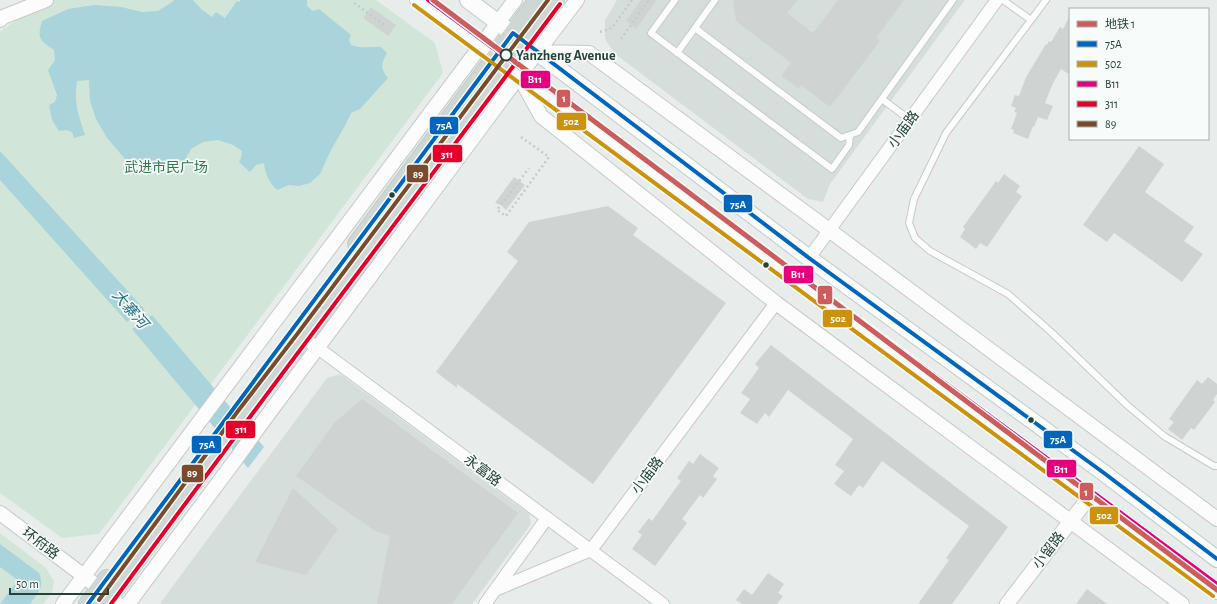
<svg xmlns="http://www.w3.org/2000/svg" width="1217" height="604" font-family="'Alegreya Sans','Noto Sans SC',sans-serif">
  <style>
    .built { fill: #d6dedb }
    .green { fill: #d1e6d8 }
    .water { fill: #a9d4db }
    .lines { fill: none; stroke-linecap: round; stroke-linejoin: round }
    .stream { stroke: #a9d4db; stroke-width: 4 }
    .building { fill: #cfd4d2 }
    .service-casing { stroke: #c5cac8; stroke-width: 8 }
    .minor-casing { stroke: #c5cac8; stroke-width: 14 }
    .tertiary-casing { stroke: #c5cac8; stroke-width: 16 }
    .secondary-casing { stroke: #c3cbc8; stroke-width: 18 }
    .primary-casing { stroke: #c3ccc9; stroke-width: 20 }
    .path { stroke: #c3ccca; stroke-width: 2.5; stroke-dasharray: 2 3; stroke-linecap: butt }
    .service { stroke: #fcfcfc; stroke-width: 6 }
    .minor { stroke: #fcfcfc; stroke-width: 12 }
    .tertiary { stroke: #fcfcfc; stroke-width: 14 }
    .secondary { stroke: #fcfcfc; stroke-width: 16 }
    .primary { stroke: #cfd7d5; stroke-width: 18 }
    .bus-1-casing { stroke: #f7fbf9; stroke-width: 7 }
    .bus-2-casing { stroke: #f7fbf9; stroke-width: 7 }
    .bus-3-casing { stroke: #f7fbf9; stroke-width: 7 }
    .bus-4-casing { stroke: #f7fbf9; stroke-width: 7 }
    .bus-5-casing { stroke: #f7fbf9; stroke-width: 7 }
    .bus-1 { stroke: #0065bd; stroke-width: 4 }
    .bus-2 { stroke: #cd920c; stroke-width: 4 }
    .bus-3 { stroke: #e5007d; stroke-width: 4 }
    .bus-4 { stroke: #e4002b; stroke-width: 4 }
    .bus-5 { stroke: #7a4b2a; stroke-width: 4 }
    .metro-1-casing { stroke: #f7fbf9; stroke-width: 8 }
    .metro-1 { stroke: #cd5c5c; stroke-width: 5 }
    .stop-dot { fill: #f7fbf9; stroke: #24423a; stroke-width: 2 }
    .bus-dot { fill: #24423a; stroke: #f7fbf9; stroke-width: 1.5 }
    .labels { text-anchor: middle; stroke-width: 3.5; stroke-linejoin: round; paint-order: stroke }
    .stop-label { font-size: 14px; font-weight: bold; fill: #24423a; stroke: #f7fbf9; text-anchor: start }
    .street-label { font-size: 14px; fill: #24423a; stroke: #f7fbf9 }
    .park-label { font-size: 14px; fill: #2d7a4b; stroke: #f7fbf9 }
    .water-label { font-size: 15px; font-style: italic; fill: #1c6f80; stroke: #f7fbf9 }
    .line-badge { stroke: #f7fbf9; stroke-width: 1.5 }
    .badge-label { font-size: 11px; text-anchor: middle; font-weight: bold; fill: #fff }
  </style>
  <rect width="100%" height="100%" fill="#e8edeb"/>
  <path class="built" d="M617,0h348l-135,184 -7,18 -15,-3 -193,-145 -10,-15v-19z
    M340,374l189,140 2,10 -59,80h-311v-2l166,-224z"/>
  <path class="green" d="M55,0h321l59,43 8,30 -344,461 -37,4 -62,-45v-462l38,-25z
    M0,533l46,35 8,13 -2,12 -9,11h-43z"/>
  <path class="water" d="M174,0h19l8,9 11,8 4,-5 9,6 12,-17 2,1 2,-2h66v6l6,5 6,-2 32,26 -2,5 2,5c10,4 20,1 30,2l6,6c-6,11 -7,15 1,25l-28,31 -9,4 -5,11 -15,26 -11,24 -10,9 -11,3 -10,-1 -12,5c-8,-8 -12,-16 -13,-27l-8,2 -6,7 -11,-10 2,-4 1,-7 -9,-6 -15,-5 -15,2 -12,7 -6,11 -6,8 -10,5 -20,-3 -24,-11 -18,-21 -11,-19 -6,-18 -1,-21 -12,1c-3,23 1,33 8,54l-11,3 -2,-6 -6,-2 -7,1 -7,-11 -3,-15 6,-3 2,-7 -9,-25 7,-10 -1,-10c-15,-10 -17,-12 -12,-29l26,-12 27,-4 26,2 21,5 16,-1 14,-9z
    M0,151l145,159 -18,12 -127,-142z
    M152,315l112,132 -16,21 -116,-139z
    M0,544l39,29c6,15 -1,19 -9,31h-30l18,-24 -18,-13z"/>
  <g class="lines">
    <path class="stream" d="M133,312l11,13"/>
  </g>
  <path class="building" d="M641,0h16l-21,29 -10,-8z
    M733,0h65l-11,13 26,20 25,-33h66l-28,38 4,3 -50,66 -29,-22 -2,4 -18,-13 10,-13 -55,-42z
    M371,7l25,18 -8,11 -25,-18z
    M1070,15v60l-9,-6 -8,14 -8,20 8,3 -6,14 -9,-3 -4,10 -1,-1 -5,13 -15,-6 1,-3 -3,-1 6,-16 -3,-1 2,-4 -5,-2 4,-11 4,1 7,-19 20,-33 1,1 2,-4 2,1 9,-15 3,2z
    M1139,146l25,18 -19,28 49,35 -10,14 19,13 -21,28 -68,-49 -7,9 -24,-17z
    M1004,174l16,12 -4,6 6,4 -35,51 -7,-4 -4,6 -16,-12 5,-8 -2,-2 33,-46 2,2z
    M514,177l11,8 -19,25 -5,-5 -6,-2z
    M608,206l30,22 -5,7 93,68 -133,181 -136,-100v4l-21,-16 82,-111 -11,-9 22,-30z
    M771,345l237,182 -56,77h-34l31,-44 -3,-2 23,-32 -87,-65 -19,27 -4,-3 -8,11 -17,-12 10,-13 -9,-6 18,-26 -65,-49 -19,27 -4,-4 -8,11 -17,-11 10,-14 -9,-6 18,-25 -4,-4z
    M1208,377l9,7v10l-4,6 2,2 -21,28 -3,-2 -9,12 -14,-11 6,-7 -5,-3 28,-39 5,4z
    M362,399l156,114 -66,91h-75l13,-68 -15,-5 -79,-55 38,-53z
    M700,454l19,14 -6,8 4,3 -14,19 -3,-3 -18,24 5,4 -32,43 -23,-17 10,-14 -4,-3 11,-14 3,3 29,-40 -4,-3 12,-17 4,3z
    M293,488l45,41 -32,46 -51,-13z
    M768,573l16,11 -6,9 5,3 -6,8h-35l-6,-4 8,-11 8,6z
    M1087,589l20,15h-31z"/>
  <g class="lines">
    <g class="service-casing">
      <path id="service" d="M675,0l-24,33 181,136 17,-24 1,-10
        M1003,0l28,20
        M1046,0l-100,133 -32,66 -5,24 6,15 15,13 78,43 42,37 77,74 37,31 50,30h3
        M695,28l146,110 17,-6 95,-132
        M677,53l38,-53
        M882,99l28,21"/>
    </g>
    <g class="minor-casing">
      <path id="minor" d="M809,258l188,-258
        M303,337l360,267
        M495,590l52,-72
        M485,604l10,-14 96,-40 185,-247"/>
    </g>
    <g class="tertiary-casing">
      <path id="tertiary" d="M0,20l3,-3 43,-17
        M538,52l51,1 240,177 388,289
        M519,76l22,40 235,187 406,301
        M0,513l84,63 34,28
        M63,604l452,-604
        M128,604l108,-145 22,-31 261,-352 58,-76
        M1007,604l83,-108"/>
    </g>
    <g class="secondary-casing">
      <path id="secondary" d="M418,0l799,591
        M468,0l341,258 295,215 113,86"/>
    </g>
    <g class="primary-casing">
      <path id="primary" d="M357,244l181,-244
        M88,604l19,-25
        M104,604l139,-189 60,-78 252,-337"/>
    </g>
    <path class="path" d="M354,3l32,23
      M600,32l12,-4 20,-28
      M621,39l28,-39
      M521,137l28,20 -43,59 -9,-6 32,-42"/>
    <use href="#service" class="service"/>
    <use href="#minor" class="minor"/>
    <use href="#tertiary" class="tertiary"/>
    <use href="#secondary" class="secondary"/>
    <use href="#primary" class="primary"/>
    <g class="bus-1-casing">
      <path id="bus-1" d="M88,604l425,-571 296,225 295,215 113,86"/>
    </g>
    <g class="bus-2-casing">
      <path id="bus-2" d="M414,5l799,591"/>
    </g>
    <g class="bus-3-casing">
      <path id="bus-3" d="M428,0l789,584"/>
    </g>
    <g class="bus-4-casing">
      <path id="bus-4" d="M111,604c148,-201 299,-400 449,-600"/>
    </g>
    <g class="bus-5-casing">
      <path id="bus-5" d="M99,600l139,-189 60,-78 250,-333"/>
    </g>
    <use href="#bus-1" class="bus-1"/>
    <use href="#bus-2" class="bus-2"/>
    <use href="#bus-3" class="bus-3"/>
    <use href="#bus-4" class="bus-4"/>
    <use href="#bus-5" class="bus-5"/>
    <g class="metro-1-casing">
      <path id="metro-1" d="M433,0l784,590"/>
    </g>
    <use href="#metro-1" class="metro-1"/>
  </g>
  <circle class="stop-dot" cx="506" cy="55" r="5.5"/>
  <g class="bus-dot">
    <circle cx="392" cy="195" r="3.5"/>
    <circle cx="766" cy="265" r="3.5"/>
    <circle cx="1031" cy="420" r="3.5"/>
  </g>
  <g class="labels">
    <g class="stop-label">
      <text x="516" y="60">Yanzheng Avenue</text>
    </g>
    <g class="street-label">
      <text transform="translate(903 129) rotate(-54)" y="5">小庙路</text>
      <text transform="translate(483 470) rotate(37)" y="5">永富路</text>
      <text transform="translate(647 475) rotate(-53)" y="5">小庙路</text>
      <text transform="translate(41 543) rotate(37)" y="5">环府路</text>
      <text transform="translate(1048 550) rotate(-53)" y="5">小留路</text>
    </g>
    <g class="park-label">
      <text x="166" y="172">武进市民广场</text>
    </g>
    <g class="water-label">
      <text transform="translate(130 309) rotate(49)" y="5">大寨河</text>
    </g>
  </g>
  <g class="line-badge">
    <rect x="520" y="70" width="31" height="19" rx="4" fill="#e5007d"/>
    <rect x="556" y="89" width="15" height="19" rx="4" fill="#cd5c5c"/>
    <rect x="556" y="112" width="31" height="19" rx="4" fill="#cd920c"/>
    <rect x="429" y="116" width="30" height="19" rx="4" fill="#0065bd"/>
    <rect x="432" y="144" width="31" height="19" rx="4" fill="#e4002b"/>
    <rect x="406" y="164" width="23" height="19" rx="4" fill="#7a4b2a"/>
    <rect x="723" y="194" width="30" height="19" rx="4" fill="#0065bd"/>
    <rect x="783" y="265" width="31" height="19" rx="4" fill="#e5007d"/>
    <rect x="817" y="285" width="16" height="20" rx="4" fill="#cd5c5c"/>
    <rect x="822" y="309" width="31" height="19" rx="4" fill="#cd920c"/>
    <rect x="225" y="420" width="31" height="19" rx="4" fill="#e4002b"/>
    <rect x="1043" y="430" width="30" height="19" rx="4" fill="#0065bd"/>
    <rect x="191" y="435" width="31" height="19" rx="4" fill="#0065bd"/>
    <rect x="1046" y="459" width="31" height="19" rx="4" fill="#e5007d"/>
    <rect x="181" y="464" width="23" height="19" rx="4" fill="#7a4b2a"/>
    <rect x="1079" y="482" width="15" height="19" rx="4" fill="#cd5c5c"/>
    <rect x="1089" y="506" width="30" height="19" rx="4" fill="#cd920c"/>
  </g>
  <g class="badge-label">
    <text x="535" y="83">B11</text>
    <text x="564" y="102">1</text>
    <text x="571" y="125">502</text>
    <text x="444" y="129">75A</text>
    <text x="447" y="158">311</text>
    <text x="418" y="178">89</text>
    <text x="738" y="208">75A</text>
    <text x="798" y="278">B11</text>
    <text x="825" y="299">1</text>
    <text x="838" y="322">502</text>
    <text x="241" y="433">311</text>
    <text x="1058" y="443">75A</text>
    <text x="207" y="448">75A</text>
    <text x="1061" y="473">B11</text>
    <text x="192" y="477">89</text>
    <text x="1086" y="496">1</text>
    <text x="1104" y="519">502</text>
  </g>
  <rect x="1069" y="8" width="140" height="132" fill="#f7fbf9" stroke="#a3b1ad"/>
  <rect x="1077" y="21" width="20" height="6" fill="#cd5c5c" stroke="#a3b1ad"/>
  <text x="1105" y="28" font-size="12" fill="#24423a">地铁 1</text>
  <rect x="1077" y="41" width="20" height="6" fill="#0065bd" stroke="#a3b1ad"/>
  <text x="1105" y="48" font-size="12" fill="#24423a">75A</text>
  <rect x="1077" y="61" width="20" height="6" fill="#cd920c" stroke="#a3b1ad"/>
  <text x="1105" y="68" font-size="12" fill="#24423a">502</text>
  <rect x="1077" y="81" width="20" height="6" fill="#e5007d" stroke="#a3b1ad"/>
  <text x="1105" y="88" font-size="12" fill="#24423a">B11</text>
  <rect x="1077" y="101" width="20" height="6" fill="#e4002b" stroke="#a3b1ad"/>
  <text x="1105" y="108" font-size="12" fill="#24423a">311</text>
  <rect x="1077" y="121" width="20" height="6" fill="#7a4b2a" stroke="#a3b1ad"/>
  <text x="1105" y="128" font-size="12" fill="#24423a">89</text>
  <path d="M10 588v6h98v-6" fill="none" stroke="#24423a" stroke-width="2"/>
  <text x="16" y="588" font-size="12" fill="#24423a" stroke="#f7fbf9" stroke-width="3" paint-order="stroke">50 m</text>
</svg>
